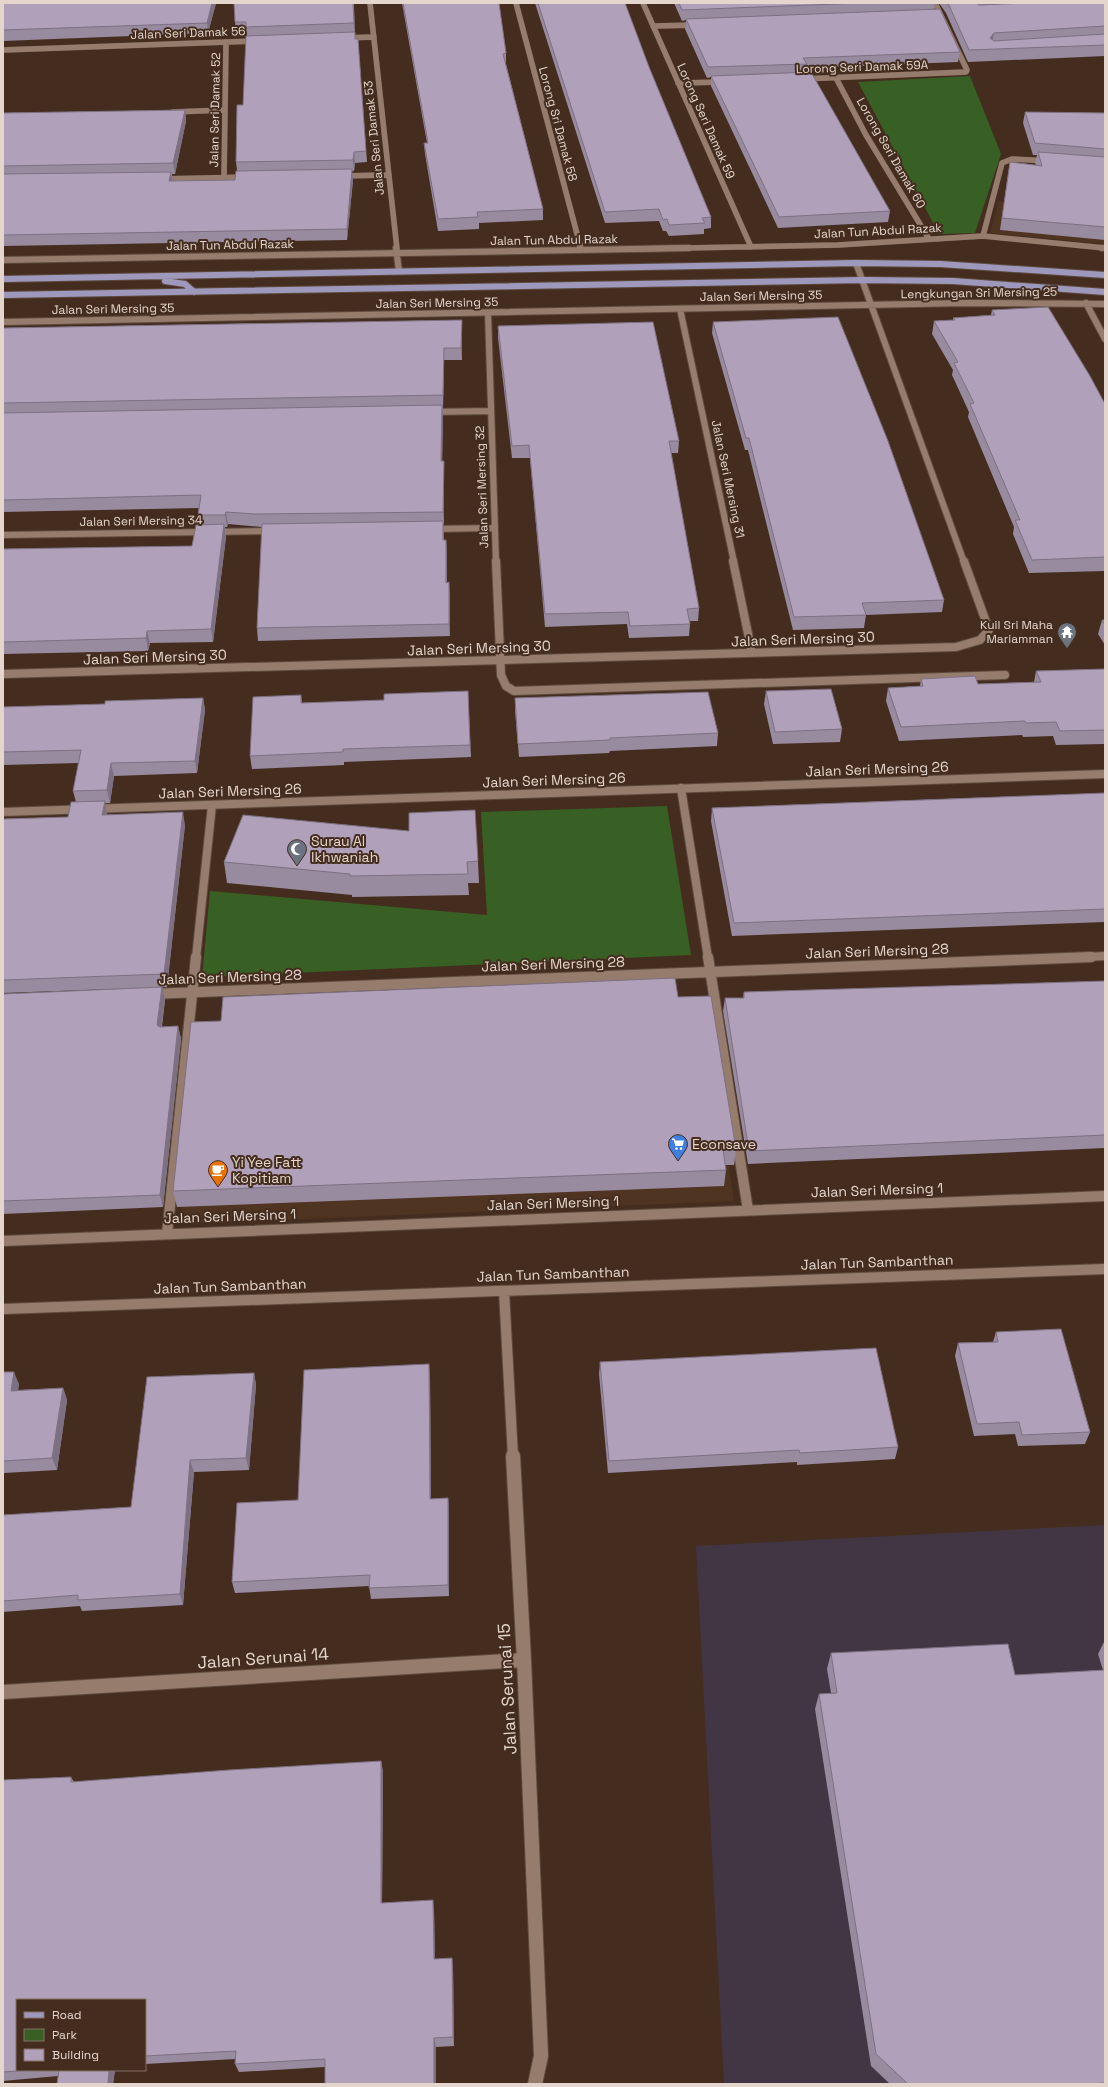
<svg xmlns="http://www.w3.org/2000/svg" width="1108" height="2087" font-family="'Space Grotesk',sans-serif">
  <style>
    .built { fill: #503422 }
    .industrial { fill: #423644 }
    .green { fill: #385f24 }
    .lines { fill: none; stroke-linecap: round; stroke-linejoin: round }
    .minor-far4-casing { stroke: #5e4b3e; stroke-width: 6 }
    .minor-far3-casing { stroke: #5e4b3e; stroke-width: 8 }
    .minor-far2-casing { stroke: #5e4b3e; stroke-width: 10 }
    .minor-far1-casing { stroke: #5e4b3e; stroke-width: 12 }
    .minor-casing { stroke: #5e4b3e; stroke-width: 16 }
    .major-casing { stroke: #5e4b3e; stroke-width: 8 }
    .minor-far4 { stroke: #967c6c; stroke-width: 5.5 }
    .minor-far3 { stroke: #967c6c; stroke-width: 6 }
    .minor-far2 { stroke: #967c6c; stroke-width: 8 }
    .minor-far1 { stroke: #967c6c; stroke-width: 10 }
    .minor { stroke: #967c6c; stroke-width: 14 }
    .major { stroke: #9e98bc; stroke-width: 6 }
    .wall { fill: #988a9f }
    .shaded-wall { fill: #7c7082 }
    .building { fill: #b1a0b9; stroke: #7c7082 }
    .labels { text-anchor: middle; stroke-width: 4; stroke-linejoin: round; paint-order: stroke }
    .far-street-label { font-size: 12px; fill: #e5d6cd; stroke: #442d1f }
    .far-poi-label { font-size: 12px; fill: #e5d6cd; stroke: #442d1f; text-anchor: end }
    .street-label { font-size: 14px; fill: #e5d6cd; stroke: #442d1f }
    .poi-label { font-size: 14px; fill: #e5d6cd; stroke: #442d1f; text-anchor: start }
    .near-street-label { font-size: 17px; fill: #e5d6cd; stroke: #442d1f }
  </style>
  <rect width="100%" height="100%" fill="#442d1f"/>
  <path class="built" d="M999,201l106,9v34l-115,-11z
    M717,1091l17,110 -553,23 8,-111z"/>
  <path class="industrial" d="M1105,1525v559h-381l-28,-538z"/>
  <path class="green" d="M970,76l31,78 -26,79 -36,1 -81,-152z
    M667,806l24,149 -489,22 8,-86 277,24 -6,-103z"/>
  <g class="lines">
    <g class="minor-far4-casing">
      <path id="minor-far4" d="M370,3l27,246
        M516,3l65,246
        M643,3l108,244
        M653,26l45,-1
        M342,38l32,-1
        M3,50l255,-9
        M836,78l30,57 63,104
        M802,79l164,-7 1,-2 -32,-67
        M678,83l46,-1
        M173,112l52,-2
        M339,176l50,-1
        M224,178l2,-136
        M159,179l90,-2
        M983,236l19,-73 10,-4 38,2
        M633,249l205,-4 145,-9 122,12"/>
    </g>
    <g class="minor-far3-casing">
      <path id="minor-far3" d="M396,248l3,23
        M580,248l1,2
        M1102,248h3
        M3,260l686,-12
        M856,263l108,299
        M1086,303l19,36
        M680,309l54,253
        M488,313l8,249
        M3,322l963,-19 139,1
        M429,412l62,-1
        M431,529l64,-1
        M3,535l272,-4"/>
    </g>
    <g class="minor-far2-casing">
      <path id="minor-far2" d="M496,561l5,114 5,11 8,5 491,-16
        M733,561l19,92
        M3,674l953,-27 24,-7 9,-10 -25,-69
        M681,788l27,170
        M3,812l1102,-38
        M196,958l16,-153
        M1066,958l39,-2"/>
    </g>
    <g class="minor-far1-casing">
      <path id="minor-far1" d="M708,957l40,253
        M151,994l940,-37
        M167,1234l29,-277
        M3,1241l1102,-45
        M504,1291l9,166
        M3,1309l1102,-40"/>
    </g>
    <g class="minor-casing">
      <path id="minor" d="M513,1456l11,204 17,396 -6,28
        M3,1692l521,-32"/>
    </g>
    <g class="major-casing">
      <path id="major" d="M3,279l853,-16 84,1 165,11
        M165,281l20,3 9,8
        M3,295l859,-15 91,1 152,11"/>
    </g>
    <use href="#minor-far4" class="minor-far4"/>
    <use href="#minor-far3" class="minor-far3"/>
    <use href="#minor-far2" class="minor-far2"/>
    <use href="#minor-far1" class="minor-far1"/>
    <use href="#minor" class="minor"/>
    <use href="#major" class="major"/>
  </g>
  <path class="wall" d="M3,3h213l-8,30 -205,8z
    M354,3l1,36h3l9,123 -12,1 -1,8h-2l1,9 -6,60 -344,6v-133l182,-3 1,11 -11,53h-3l1,7 62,-1 2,-10 -1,-8 7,-57 4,-69v-4h-11l-1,-10z
    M402,3h97l7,50v11l37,145v11l-64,3v6l-41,2 -13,-77 -1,-11h3z
    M535,3h90l24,64 62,150v11l-7,1v5l-35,2 -3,-5h-3l-4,-10 -54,2z
    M674,3h261l-1,7 26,42 -2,10 -152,6v4l84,139 -2,11 -110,6 -67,-142v-9l-4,1 -22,-49 1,-9 -4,1z
    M939,3h166v53l-137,6 -22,-49z
    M1025,112l80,1v127l-105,-10 10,-68 26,3 -1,-2 2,-8h-4l-10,-32z
    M992,310l113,94v167l-76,2 -16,-39 1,-7 -46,-110 1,-5 -17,-37 1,-5 -21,-36 2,-13 19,-1v-2l38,-3z
    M462,320v40h-18l-1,47v10l-1,44 2,12v51h-1l1,16h2l1,13v30l2,-1 1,54 -192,5 -1,-13 5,-101 -34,-3 -1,3h-2l1,10 -13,105 -63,1 -2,8 -145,3v-105l189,-3 7,-21 -1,-10 1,-7 -196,4v-184z
    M713,322l231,278 -2,12 -76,3 -2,13 -71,2 -45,-180h-3l-33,-117z
    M498,326l181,115 -1,12h-7l28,155 -1,13h-8v3l-1,12 -60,2 -2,-14 -82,3 -15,-169h-18l-14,-120z
    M1102,620h3v25l-7,-11z
    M1105,669v75l-49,1 -3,-9 -30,1 -1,-2 -123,6 -13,-40 2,-13 32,-2 1,-7 57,5 56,-2 2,-11z
    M468,691l3,66 -127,5v3l-92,4 -2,-13 51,-61 1,8 82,-3z
    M766,691l76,38 -2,13 -67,2 -9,-40z
    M203,698l2,12 -8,63 -83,3 -4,27h-5l2,12 78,10 -18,162 -164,6v-174l65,-2 8,-15 -3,-11 6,-28 -76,2v-58l102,-3z
    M515,698l203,35 -1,13 -107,5 -1,2 -90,4 -4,-46z
    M1105,793v129l-373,14 -21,-115 1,-13z
    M478,861l1,22h-11l1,12 -117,2v-2l-125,-12 -3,-21z
    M1105,981v167l-357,16 -25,-153 2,-13h18l1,-6z
    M162,987l3,13 -3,27 16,-1 3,13 -18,168 -160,7v-220z
    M678,997l58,152 -2,16h-9l1,5 -2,16 -547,21 -4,-16 48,-170z
    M996,1332l94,100 -5,12 -67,2 -3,-12 -41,2 -19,-80 3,-13 35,-1z
    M600,1362l298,85 -3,12 -98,6v-3l-189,11 -9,-99z
    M3,1372l16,12 -1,6 45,-2 4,12 -10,70 -53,3 -1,9z
    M254,1373l2,12 -7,85 -55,2 -11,133 -101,6 -2,-5 -77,6v-97l128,-8z
    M430,1376l1,123 17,-1 1,12v86l-78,3 -2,-13 -134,7 -3,-11 66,-82z
    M1105,1640v444h-215l-19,-18 -56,-357 4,-15 12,-1 -4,-24 4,-16 184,22 88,-5 -5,-16z
    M381,1761l2,11 -1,131 52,6 1,50 18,8 1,79 -18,1 -111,20 -86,5 -4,-8 1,-5 -91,5v-64l-128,70h98l-2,14h-56l1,-8 -55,5v-301l68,-3 3,5z"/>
  <path class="shaded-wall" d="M212,3h4l-8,30 -1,-10z
    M994,33l-2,11 -2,-6z
    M185,110l1,11 -11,53 -2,-11z
    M354,152l1,11 -1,8 -1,-11z
    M352,169l1,11 -6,60v-11z
    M171,172l2,11 -4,-2z
    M462,320v40l-1,-12z
    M444,348v12l-1,47v-12z
    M442,405l1,12 -1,56 -1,-12z
    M444,461v63l-1,-12z
    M226,512l2,12 -1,3 -2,-12z
    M224,524l2,13 -13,105 -2,-13z
    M446,540l1,13 -1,42z
    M449,582l1,13v41l-1,-12z
    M147,631l3,12 -2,8 -2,-13z
    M203,698l2,12 -8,63 -2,-12z
    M111,763l3,13 -4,27 -3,-13z
    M105,801l2,13 -2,14 -3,-13z
    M183,812l2,13 -18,162 -3,-13z
    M162,987l3,13 -5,38 -3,-13z
    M178,1026l3,13 -18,168 -3,-12z
    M429,1364l1,12 1,135 -1,-12z
    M14,1372l5,12 -3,19 -5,-12z
    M254,1373l2,12 -7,85 -3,-12z
    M63,1388l4,12 -10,70 -5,-12z
    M190,1460l4,12 -11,133 -3,-11z
    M3,1469l1,4 -1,9z
    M448,1498l1,12v86l-1,-11z
    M381,1761l2,11 -1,140 -1,-9z
    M433,1900l1,9 1,59 -1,-9z
    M452,1958l1,9 1,79 -1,-9z
    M434,2038l2,9v37h-2z
    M109,2070h6l-2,14h-5z"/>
  <path class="building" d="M3,3h209l-5,20 -204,7z
    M234,3h119l1,20 -108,4v-5h-11z
    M403,3h96l7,50 -3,1 40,155 -66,3 1,5 -40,2 -14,-76h4z
    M538,3h87l24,64 62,150 -9,1 3,5 -36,2 -2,-6 -4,1 -4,-11 -54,3z
    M679,3h183l-180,7z
    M948,3h28l3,2 48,-2h78v23l-111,7 -4,5 4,3 111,-7v11l-136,5z
    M940,9l20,43 -157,6 4,6 -99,3 -22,-48z
    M355,32v7h3l8,112 -12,1 -1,8 -117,2 1,-57h6l3,-69z
    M811,72l79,139 -111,6 -68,-141z
    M185,110l-12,53 -170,3v-53z
    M1025,112l80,1v36l-70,-6z
    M1038,152l67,5v70l-103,-9 8,-56 32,4z
    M352,169l-5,60 -344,6v-61l168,-2 -2,9 66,-1 1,-9z
    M1048,307l42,69 15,28v153l-73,3 -17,-40h5l-50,-116 4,-1 -20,-40 4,-1 -24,-41 21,-1 -2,-2 42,-3 -3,-5z
    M838,317l50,124 56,159 -82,3 4,12 -72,2 -45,-179h-3l-33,-116z
    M462,320l-1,28h-17l-1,47 -440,8v-75z
    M653,322l26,119h-10l30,167 -12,1 3,15 -60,2 -2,-14 -83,2 -16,-169 -17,1 -14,-120z
    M442,405l-1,56h3l-1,51 -188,2 -29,-2 -1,3h-27l3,-20 -198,5v-87z
    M443,521v19h3v43l3,-1v42l-192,4 5,-104z
    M224,524l-13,105 -64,2 -1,7 -143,4v-93l189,-3 4,-21z
    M1102,620h3v5z
    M1105,669v61l-45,1 -4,-9 -30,1 -1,-2 -124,6 -13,-39 35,-2 -2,-7 54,-3 3,8 63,-2 -5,-11z
    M831,689l11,40 -67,3 -9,-41z
    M468,691l2,54 -127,4v3l-93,4 3,-59 48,-2v8l83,-3v-6z
    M708,692l10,41 -108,5v2l-92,4 -3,-46z
    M203,698l-8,63 -84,2 -4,27 -34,1 8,-41 -78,2v-45l102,-3v-3z
    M1105,793v116l-371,14 -22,-115z
    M105,801l-3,14 81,-3 -19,162 -161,6v-161l65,-2 3,-15z
    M475,810l3,51 -11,1 1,12 -118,2v-2l-126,-12 19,-47 166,16v-18z
    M675,978l3,19 33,-1 25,153h-13l3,21 -553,21 18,-169 30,-1 2,-24z
    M1105,981v154l-356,16 -24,-153h19v-6z
    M162,987l-5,38 3,2 18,-1 -18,169 -157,6v-207z
    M1061,1329l29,103 -68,3 -3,-13 -42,2 -19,-81 40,-1 -2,-10z
    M876,1348l22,99 -98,6 -1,-3 -190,11 -9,-99z
    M429,1364l1,135 18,-1v87l-79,3 1,-13 -138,7 5,-79 61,-3 6,-130z
    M3,1372h11l-3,19 52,-3 -11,70 -49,3z
    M254,1373l-8,85 -56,2 -10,134 -102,6v-5l-75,6v-86l128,-8 16,-130z
    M1008,1644l7,31 90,-5v413l-20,1h-177l-32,-30 -57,-360 18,-1 -6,-40z
    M381,1761v142l52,-3 1,59 18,-1 1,79 -19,1v46h-109v-25l-90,5 1,-13 -91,5v-56h-128v70h16l-30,2v-292l68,-3v5l158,-12z
    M59,2070h50l-1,14h-51z"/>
  <defs>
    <g id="temple-pin" transform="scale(1)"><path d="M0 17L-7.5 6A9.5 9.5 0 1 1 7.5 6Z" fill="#6b7280" stroke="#442d1f"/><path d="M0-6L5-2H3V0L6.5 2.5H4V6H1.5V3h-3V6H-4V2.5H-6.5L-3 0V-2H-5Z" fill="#fff"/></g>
    <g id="mosque-pin" transform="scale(1)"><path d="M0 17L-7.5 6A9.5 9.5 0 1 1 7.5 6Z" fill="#6b7280" stroke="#442d1f"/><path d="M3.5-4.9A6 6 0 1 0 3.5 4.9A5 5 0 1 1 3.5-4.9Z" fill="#fff"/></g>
    <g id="supermarket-pin" transform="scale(1)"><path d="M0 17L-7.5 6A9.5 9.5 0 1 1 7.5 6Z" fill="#3f7fe0" stroke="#442d1f"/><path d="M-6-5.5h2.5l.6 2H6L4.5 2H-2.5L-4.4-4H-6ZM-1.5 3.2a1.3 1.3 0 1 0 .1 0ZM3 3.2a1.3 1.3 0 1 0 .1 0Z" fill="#fff"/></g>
    <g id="cafe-pin" transform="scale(1)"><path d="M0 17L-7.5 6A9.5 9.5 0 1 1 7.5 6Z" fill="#e8710a" stroke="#442d1f"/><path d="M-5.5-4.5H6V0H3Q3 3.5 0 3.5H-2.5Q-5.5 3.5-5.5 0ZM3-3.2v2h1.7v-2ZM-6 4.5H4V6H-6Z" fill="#fff"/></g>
  </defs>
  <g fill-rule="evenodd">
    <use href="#temple-pin" x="1067" y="632"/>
    <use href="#mosque-pin" x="297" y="849"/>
    <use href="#supermarket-pin" x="678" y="1144"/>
    <use href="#cafe-pin" x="218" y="1170"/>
  </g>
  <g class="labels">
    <g class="far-street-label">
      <text transform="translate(188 33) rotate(-2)" y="4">Jalan Seri Damak 56</text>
      <text transform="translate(862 67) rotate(-2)" y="4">Lorong Seri Damak 59A</text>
      <text transform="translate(215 110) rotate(-89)" y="4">Jalan Seri Damak 52</text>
      <text transform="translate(706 121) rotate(66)" y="4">Lorong Seri Damak 59</text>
      <text transform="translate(558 124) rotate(75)" y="4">Lorong Sri Damak 58</text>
      <text transform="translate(374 138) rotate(-96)" y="4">Jalan Seri Damak 53</text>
      <text transform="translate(891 153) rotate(60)" y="4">Lorong Seri Damak 60</text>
      <text transform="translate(878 231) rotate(-3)" y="4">Jalan Tun Abdul Razak</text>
      <text transform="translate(554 240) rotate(-1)" y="4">Jalan Tun Abdul Razak</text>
      <text transform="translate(230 245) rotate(-1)" y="4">Jalan Tun Abdul Razak</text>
      <text transform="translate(979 293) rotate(-1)" y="4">Lengkungan Sri Mersing 25</text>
      <text transform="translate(761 296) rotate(-1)" y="4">Jalan Seri Mersing 35</text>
      <text transform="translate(437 303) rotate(-1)" y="4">Jalan Seri Mersing 35</text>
      <text transform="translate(113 309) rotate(-1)" y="4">Jalan Seri Mersing 35</text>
      <text transform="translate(728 479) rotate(78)" y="4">Jalan Seri Mersing 31</text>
      <text transform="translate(482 487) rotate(-92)" y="4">Jalan Seri Mersing 32</text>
      <text transform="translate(141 521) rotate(-1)" y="4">Jalan Seri Mersing 34</text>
    </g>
    <g class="far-poi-label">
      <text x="1053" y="629">Kuil Sri Maha<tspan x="1053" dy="14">Mariamman</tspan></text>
    </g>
    <g class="street-label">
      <text transform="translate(803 639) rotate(-2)" y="5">Jalan Seri Mersing 30</text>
      <text transform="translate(479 648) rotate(-2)" y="5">Jalan Seri Mersing 30</text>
      <text transform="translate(155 657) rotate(-2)" y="5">Jalan Seri Mersing 30</text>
      <text transform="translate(877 769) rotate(-2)" y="5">Jalan Seri Mersing 26</text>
      <text transform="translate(554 780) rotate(-2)" y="5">Jalan Seri Mersing 26</text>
      <text transform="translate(230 791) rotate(-2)" y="5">Jalan Seri Mersing 26</text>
      <text transform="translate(877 951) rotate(-2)" y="5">Jalan Seri Mersing 28</text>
      <text transform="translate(553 964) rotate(-2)" y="5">Jalan Seri Mersing 28</text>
      <text transform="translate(230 977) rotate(-2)" y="5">Jalan Seri Mersing 28</text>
      <text transform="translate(877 1190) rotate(-2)" y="5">Jalan Seri Mersing 1</text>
      <text transform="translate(553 1203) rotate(-2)" y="5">Jalan Seri Mersing 1</text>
      <text transform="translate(230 1216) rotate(-2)" y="5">Jalan Seri Mersing 1</text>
      <text transform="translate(877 1262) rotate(-2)" y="5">Jalan Tun Sambanthan</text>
      <text transform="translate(553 1274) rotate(-2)" y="5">Jalan Tun Sambanthan</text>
      <text transform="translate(230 1286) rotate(-2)" y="5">Jalan Tun Sambanthan</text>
    </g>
    <g class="poi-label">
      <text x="311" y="846">Surau Al<tspan x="311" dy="16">Ikhwaniah</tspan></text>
      <text x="692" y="1149">Econsave</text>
      <text x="232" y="1167">Yi Yee Fatt<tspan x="232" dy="16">Kopitiam</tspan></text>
    </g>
    <g class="near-street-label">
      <text transform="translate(263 1658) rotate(-4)" y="6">Jalan Serunai 14</text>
      <text transform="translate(507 1689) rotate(-93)" y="6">Jalan Serunai 15</text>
    </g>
  </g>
  <rect width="1108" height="2087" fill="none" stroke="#e5d6cd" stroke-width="8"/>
  <rect x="16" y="1999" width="130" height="72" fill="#442d1f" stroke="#847165"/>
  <rect x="24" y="2012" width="20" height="6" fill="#9e98bc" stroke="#847165"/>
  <text x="52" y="2019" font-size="12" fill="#e5d6cd">Road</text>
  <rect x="24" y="2029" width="20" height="12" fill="#385f24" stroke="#847165"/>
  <text x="52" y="2039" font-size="12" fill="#e5d6cd">Park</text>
  <rect x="24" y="2049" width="20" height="12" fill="#b1a0b9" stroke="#847165"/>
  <text x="52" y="2059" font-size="12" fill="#e5d6cd">Building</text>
</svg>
